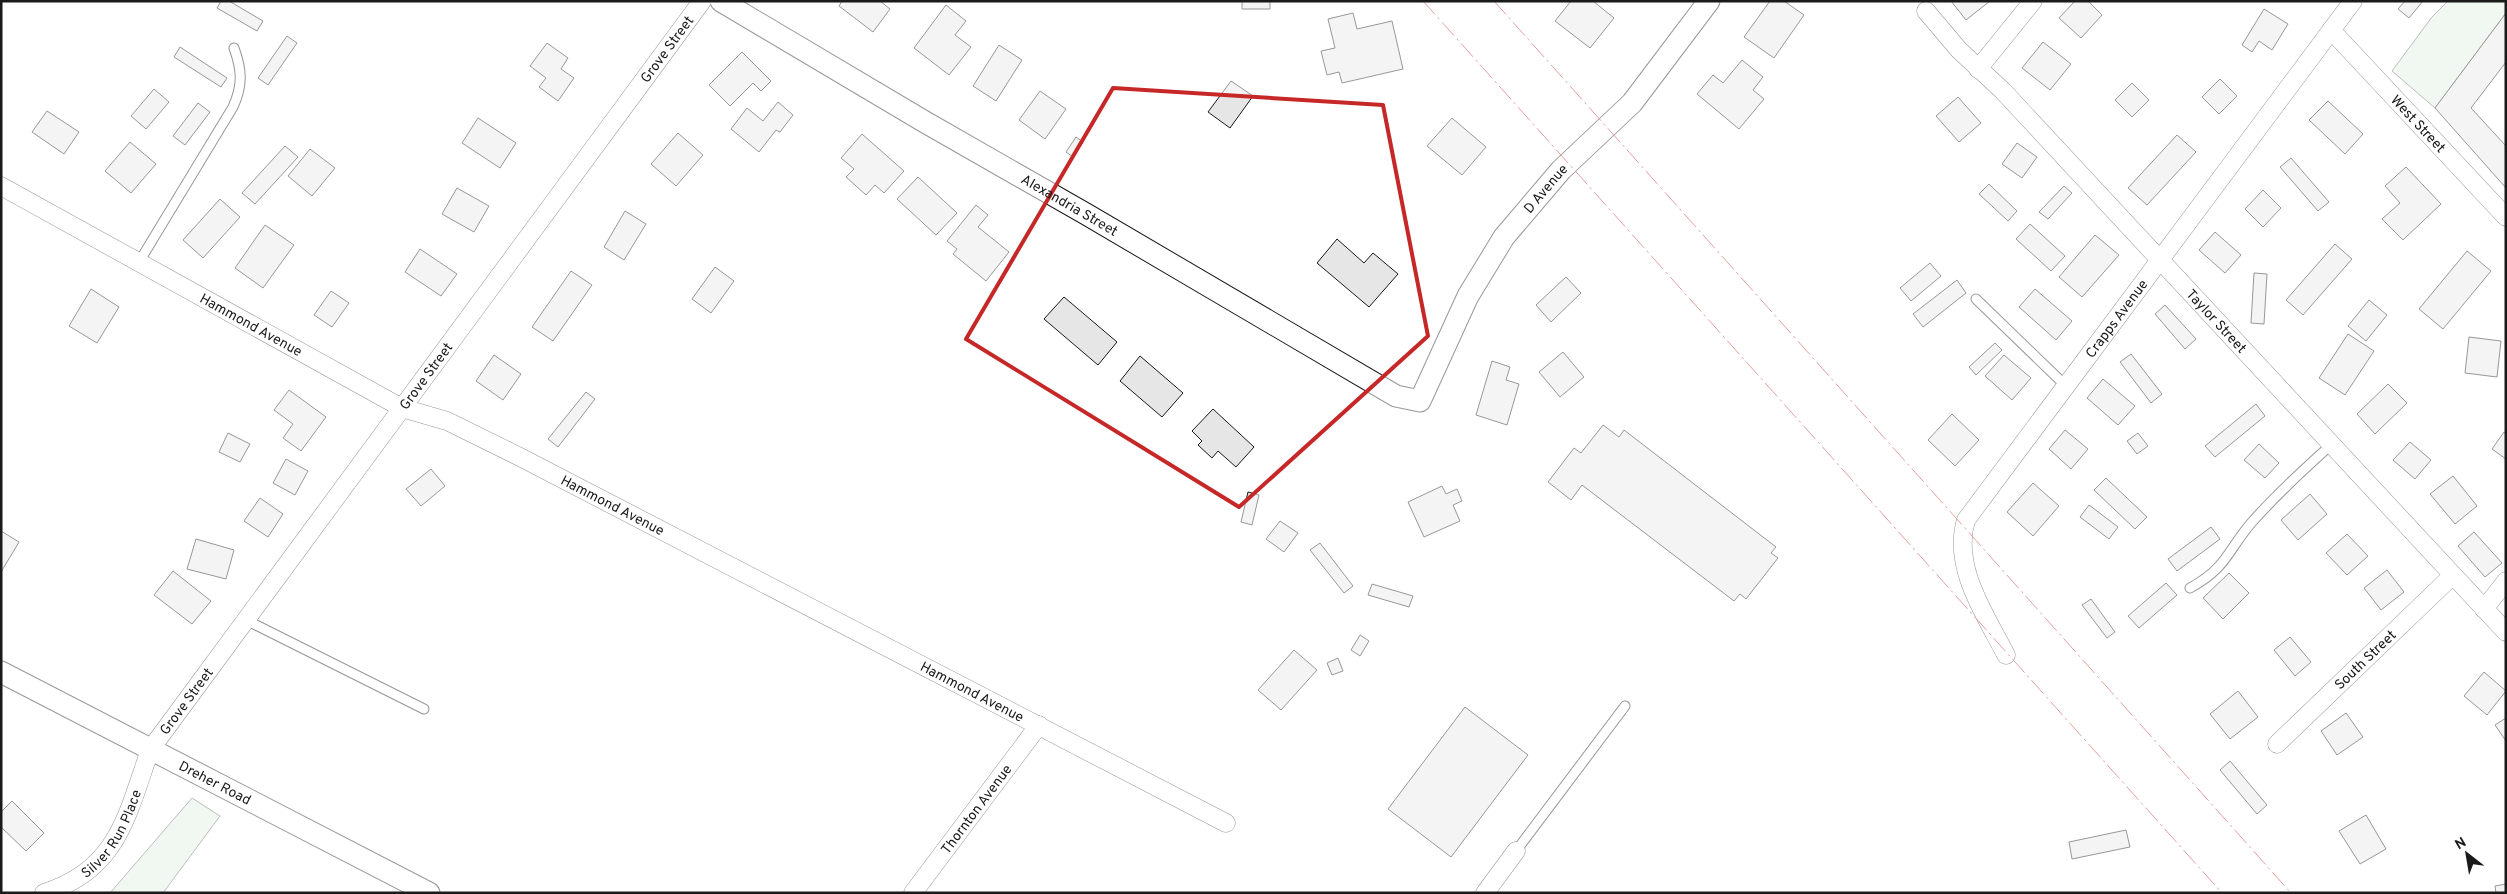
<svg xmlns="http://www.w3.org/2000/svg" width="2507" height="894" font-family="Overpass,sans-serif">
  <style>
    .green { fill: #e0efe3; stroke: #6a6a6a }
    .building { fill: #e6e6e6; stroke: #1a1a1a }
    .lines { fill: none; stroke-linecap: round; stroke-linejoin: round }
    .service-casing { stroke: #1a1a1a; stroke-width: 11 }
    .minor-casing { stroke: #1a1a1a; stroke-width: 19 }
    .tertiary-casing { stroke: #1a1a1a; stroke-width: 23 }
    .service { stroke: #fff; stroke-width: 9 }
    .minor { stroke: #fff; stroke-width: 18 }
    .tertiary { stroke: #fff; stroke-width: 21 }
    .power { stroke: #c62828; stroke-width: 1; stroke-dasharray: 18 4 2.5 4; stroke-linecap: butt }
    .marked { fill: none; stroke: #c62828; stroke-width: 4; stroke-linejoin: round }
    .labels { text-anchor: middle; stroke-width: 4; stroke-linejoin: round; paint-order: stroke }
    .street-label { font-size: 14px; fill: #1a1a1a; stroke: #fff }
  </style>
  <rect width="100%" height="100%" fill="#fff"/>
  <path class="green" d="M2448,1h58v12l-71,95 -43,-37 40,-54z
    M192,798l28,18 -57,77h-53z"/>
  <path class="building" d="M221,1h8l34,20 -6,10 -40,-23z
    M842,1h38l10,8 -17,23 -34,-26z
    M1242,1h28v8h-28z
    M1571,1h22l21,17 -24,30 -35,-27z
    M1770,1h14l20,14 -30,43 -30,-21z
    M1951,1h39l-24,19z
    M2075,1h13l14,14 -21,23 -22,-20z
    M2405,1h18l-14,17 -11,-9z
    M946,5l20,16 -11,14 16,12 -22,28 -35,-27z
    M2264,9l24,15 -16,26 -13,-9 -7,11 -10,-7z
    M1353,13l4,16 35,-8 11,48 -61,14 -3,-11 -12,3 -6,-24 14,-3 -7,-29z
    M2506,13v49l-35,46 35,38v42l-71,-80z
    M287,36l10,7 -29,42 -10,-7z
    M2043,42l28,22 -21,26 -28,-22z
    M547,43l21,15 -7,11 13,9 -16,23 -19,-14 7,-9 -16,-12z
    M999,45l23,15 -26,41 -23,-15z
    M180,47l47,31 -6,9 -47,-30z
    M742,52l29,29 -10,10 -8,-8 -23,23 -21,-21z
    M1742,60l21,17 -10,13 11,9 -25,30 -42,-35 16,-19 10,8z
    M2220,79l17,17 -18,18 -17,-17z
    M1231,81l22,15 -23,32 -22,-16z
    M2132,83l17,17 -17,17 -17,-17z
    M154,89l15,13 -23,27 -15,-13z
    M1040,91l26,18 -21,30 -26,-19z
    M1958,97l23,26 -22,19 -23,-26z
    M2328,101l35,33 -18,20 -36,-34z
    M778,102l15,13 -13,17 -4,-2 -17,22 -28,-23 16,-21 16,13z
    M198,103l12,9 -25,33 -12,-9z
    M47,111l32,21 -15,22 -32,-22z
    M478,118l38,25 -16,25 -38,-25z
    M1452,118l34,29 -24,28 -35,-29z
    M678,133l25,22 -27,31 -25,-22z
    M862,134l42,37 -20,22 -9,-8 -9,10 -20,-18 8,-8 -13,-11z
    M2177,135l19,17 -49,53 -19,-17z
    M1076,137l7,5 -10,15 -7,-5z
    M130,142l26,22 -25,29 -26,-22z
    M2017,143l20,14 -15,21 -20,-14z
    M285,146l13,11 -43,47 -13,-11z
    M310,149l25,19 -23,28 -24,-20z
    M2291,158l38,44 -11,9 -38,-44z
    M2406,167l35,37 -38,36 -21,-21 18,-16 -15,-17z
    M918,177l39,36 -21,22 -39,-36z
    M1989,184l28,27 -9,10 -29,-27z
    M2064,186l8,7 -24,26 -9,-7z
    M457,188l32,18 -15,26 -32,-18z
    M2263,190l18,18 -18,19 -18,-18z
    M220,199l20,18 -37,41 -20,-18z
    M976,205l12,10 -10,12 31,25 -23,29 -33,-27 4,-5 -10,-8z
    M625,211l21,13 -22,36 -20,-13z
    M2030,224l35,32 -14,15 -35,-32z
    M265,225l29,20 -31,43 -28,-20z
    M2215,232l26,23 -16,18 -26,-23z
    M2095,235l24,20 -37,42 -23,-20z
    M1337,239l27,24 9,-10 25,21 -29,33 -52,-44z
    M2335,244l17,15 -49,56 -17,-15z
    M420,249l37,25 -16,22 -36,-24z
    M2467,251l24,20 -48,58 -24,-20z
    M1930,263l11,13 -30,25 -11,-13z
    M715,267l19,14 -23,32 -19,-14z
    M571,271l21,14 -39,56 -21,-14z
    M2254,273l13,1 -3,50 -13,-1z
    M1566,277l15,16 -30,29 -15,-17z
    M1957,280l9,13 -43,34 -10,-13z
    M91,289l28,18 -22,36 -28,-17z
    M2035,289l37,32 -16,19 -37,-33z
    M331,291l18,12 -17,24 -18,-12z
    M1064,297l53,45 -19,23 -54,-46z
    M2369,300l18,15 -21,26 -18,-15z
    M2165,305l31,34 -11,10 -30,-35z
    M2348,334l26,17 -29,44 -26,-17z
    M2469,337l32,4 -4,36 -32,-4z
    M1995,343l7,7 -26,25 -7,-8z
    M1563,352l21,25 -24,20 -21,-25z
    M2131,354l31,40 -11,9 -31,-41z
    M494,355l27,19 -18,26 -27,-19z
    M2004,355l27,23 -19,22 -27,-24z
    M1140,356l43,37 -21,24 -42,-36z
    M1492,361l18,6 -4,13 13,4 -12,41 -31,-10z
    M2103,379l32,27 -17,19 -31,-27z
    M2388,384l19,19 -32,31 -18,-20z
    M289,390l37,27 -25,34 -18,-13 10,-14 -19,-14z
    M586,392l9,7 -37,48 -10,-8z
    M2256,404l9,12 -50,41 -10,-11z
    M1213,409l41,38 -18,20 -18,-16 -6,7 -14,-13 4,-4 -10,-10z
    M1952,414l27,26 -24,26 -27,-26z
    M1603,425l16,12 5,-7 152,117 -5,6 7,5 -32,41 -6,-5 -6,7 -152,-116 -11,15 -23,-18 26,-34 7,5z
    M2065,430l23,19 -17,20 -22,-20z
    M2504,432l2,1v26l-14,-10z
    M228,433l22,11 -10,18 -21,-10z
    M2138,433l10,13 -11,8 -10,-13z
    M2410,442l21,18 -16,19 -22,-19z
    M2259,444l20,19 -14,15 -21,-18z
    M286,459l22,12 -13,24 -22,-12z
    M431,469l14,17 -24,20 -15,-17z
    M2453,476l24,30 -22,18 -25,-30z
    M2106,478l41,39 -12,12 -41,-39z
    M2033,483l26,23 -26,30 -26,-24z
    M1442,486l4,8 11,-5 5,12 -9,4 7,16 -36,16 -16,-35z
    M1248,492l11,3 -7,30 -11,-3z
    M2310,494l17,20 -29,26 -17,-20z
    M260,498l23,16 -15,23 -24,-16z
    M2089,505l29,22 -9,12 -29,-22z
    M1280,521l18,12 -14,19 -18,-13z
    M2211,527l9,12 -43,32 -9,-12z
    M1,531l18,11 -18,30z
    M2474,532l28,31 -17,14 -27,-31z
    M2347,534l21,22 -21,19 -21,-22z
    M196,539l38,11 -8,29 -39,-10z
    M1320,543l33,43 -9,7 -34,-43z
    M2387,570l17,22 -23,18 -17,-22z
    M173,571l38,30 -19,23 -38,-29z
    M2229,573l20,20 -26,26 -20,-21z
    M2166,583l11,12 -38,33 -11,-12z
    M1372,584l41,12 -4,11 -41,-12z
    M2091,599l24,33 -8,6 -25,-33z
    M1360,635l9,6 -9,15 -9,-6z
    M2290,637l21,25 -16,14 -21,-26z
    M1294,650l23,20 -36,40 -23,-20z
    M1338,658l5,13 -11,4 -5,-12z
    M2484,672l22,19 -19,24 -23,-19z
    M2238,691l20,26 -28,22 -20,-25z
    M1465,707l63,48 -77,102 -63,-48z
    M2346,713l17,24 -26,18 -16,-24z
    M2506,718v23l-11,-16z
    M2230,761l37,44 -10,9 -37,-44z
    M12,801l32,32 -18,18 -25,-24v-15z
    M2366,815l20,34 -26,15 -21,-33z
    M2126,830l4,17 -58,12 -3,-17z
    M2506,884v9h-10l-1,-7z"/>
  <g class="lines">
    <g class="service-casing">
      <path id="service" d="M139,262l94,-155c10,-22 9,-37 1,-59
        M1976,299l90,87
        M2190,588c37,-20 37,-37 62,-66 25,-28 52,-53 80,-78
        M246,620l178,89
        M1516,851l109,-145"/>
    </g>
    <g class="minor-casing">
      <g id="minor">
        <path id="s1" d="M1926,11l33,39 44,41 503,541"/>
        <path id="s2" d="M2331,30l175,187"/>
        <path d="M1978,69l55,-68"/>
        <path id="s3" d="M1,186l401,222 45,13 73,36 706,366"/>
        <path d="M2484,609l22,-28"/>
        <path id="s4" d="M2006,655c-21,-41 -54,-88 -40,-135l387,-519"/>
        <path id="s5" d="M2277,744l176,-169"/>
        <path id="s6" d="M44,893c74,-23 83,-78 106,-143l552,-749"/>
        <path id="s7" d="M913,893l126,-168"/>
        <path d="M1485,893l31,-42"/>
      </g>
    </g>
    <g class="tertiary-casing">
      <g id="tertiary">
        <path id="s8" d="M721,1l204,121 161,92 310,182 24,5 48,-105 36,-59 57,-67 71,-67 77,-102"/>
        <path id="s9" d="M1,672l428,221"/>
      </g>
    </g>
    <use href="#service" class="service"/>
    <use href="#minor" class="minor"/>
    <use href="#tertiary" class="tertiary"/>
    <path class="power" d="M1423,1l799,892
      M1494,1l797,892"/>
  </g>
  <path d="M0 0H2507V894H0ZM1113,88l270,17 45,231 -189,171 -273,-168z" fill="#fff" fill-opacity=".55" fill-rule="evenodd"/>
  <path class="marked" d="M1113,88l270,17 45,231 -189,171 -273,-168z"/>
  <g class="labels">
    <g class="street-label">
      <text dy="5" stroke="none"><textPath href="#s6" startOffset="1058">Grove Street</textPath></text>
      <text dy="5" stroke="none"><textPath href="#s2" startOffset="128">West Street</textPath></text>
      <text dy="5" stroke="none"><textPath href="#s8" startOffset="1055">D Avenue</textPath></text>
      <text dy="5" stroke="none"><textPath href="#s8" startOffset="404">Alexandria Street</textPath></text>
      <text dy="5" stroke="none"><textPath href="#s4" startOffset="396">Crapps Avenue</textPath></text>
      <text dy="5" stroke="none"><textPath href="#s1" startOffset="425">Taylor Street</textPath></text>
      <text dy="5" stroke="none"><textPath href="#s3" startOffset="286">Hammond Avenue</textPath></text>
      <text dy="5" stroke="none"><textPath href="#s6" startOffset="652">Grove Street</textPath></text>
      <text dy="5" stroke="none"><textPath href="#s3" startOffset="691">Hammond Avenue</textPath></text>
      <text dy="5" stroke="none"><textPath href="#s5" startOffset="122">South Street</textPath></text>
      <text dy="5" stroke="none"><textPath href="#s3" startOffset="1096">Hammond Avenue</textPath></text>
      <text dy="5" stroke="none"><textPath href="#s6" startOffset="248">Grove Street</textPath></text>
      <text dy="5" stroke="none"><textPath href="#s9" startOffset="241">Dreher Road</textPath></text>
      <text dy="5" stroke="none"><textPath href="#s7" startOffset="105">Thornton Avenue</textPath></text>
      <text dy="5" stroke="none"><textPath href="#s6" startOffset="94">Silver Run Place</textPath></text>
    </g>
  </g>
  <rect width="2507" height="894" fill="none" stroke="#1a1a1a" stroke-width="5"/>
  <g transform="translate(2467 854) rotate(329)" stroke="#ffffff" stroke-width="4" paint-order="stroke">
  <path d="M0-4L9 19L0 12L-9 19Z" fill="#1a1a1a"/>
  <text y="-8" font-size="14" font-weight="bold" text-anchor="middle" fill="#1a1a1a">N</text>
  </g>
</svg>
